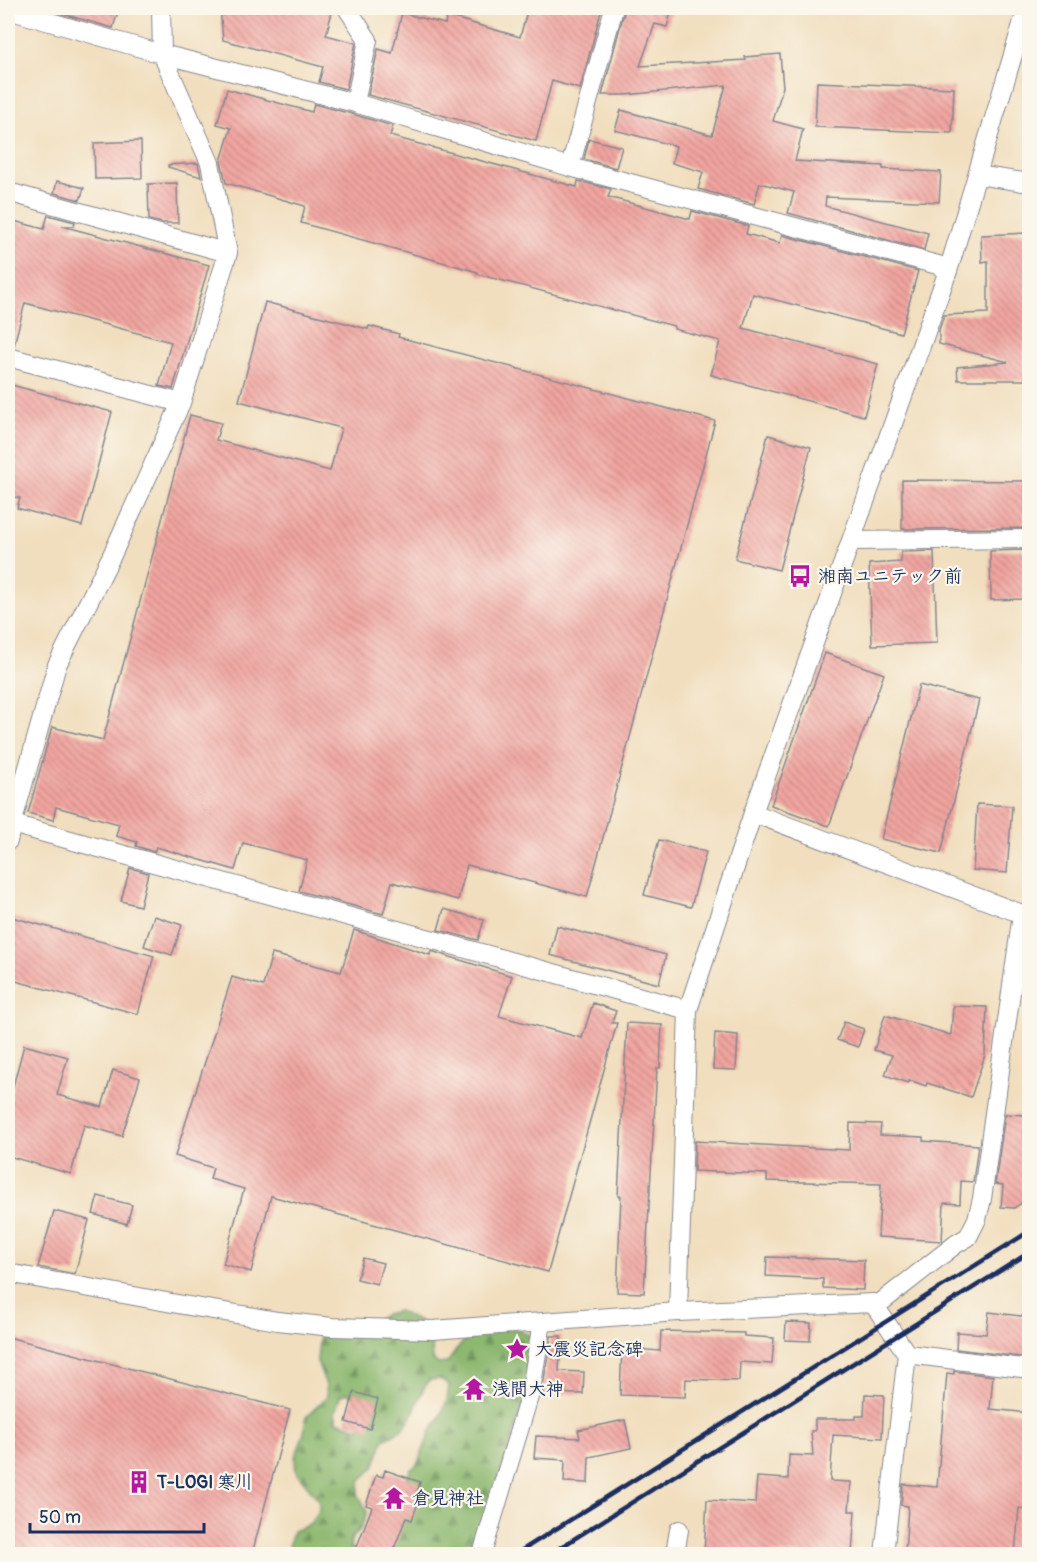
<svg xmlns="http://www.w3.org/2000/svg" width="1037" height="1562" font-family="Pangolin,'Klee One',sans-serif">
  <style>
    .forest { fill: url(#forest-firs); stroke: #547466; stroke-width: 1.5; fill-rule: evenodd }
    .building { fill: url(#building-back-hatch) }
    .lines { fill: none; stroke-linecap: round; stroke-linejoin: round }
    .minor-casing { stroke: #86868e; stroke-width: 20 }
    .minor { stroke: #fff; stroke-width: 18 }
    .rail { stroke: #1b2f5e; stroke-width: 4.5 }
    .labels { text-anchor: middle; stroke-width: 4.5; stroke-linejoin: round; paint-order: stroke }
    .poi-label { font-size: 18px; font-weight: bold; fill: #1b2f5e; stroke: #fbf7ec; text-anchor: start }
  </style>
  <defs>
    <pattern id="forest-firs" width="22" height="20" patternUnits="userSpaceOnUse" patternTransform="scale(1.5)"><rect width="22" height="20" fill="#8db86f"/><path d="M5 1l3.5 6h-7zM16 11l3.5 6h-7z" fill="#72965e"/></pattern>
    <pattern id="building-back-hatch" width="6" height="6" patternUnits="userSpaceOnUse" patternTransform="scale(1.5)"><rect width="6" height="6" fill="#f2a5a0"/><path d="M-1 5l2 2M0 0l6 6M5-1l2 2" fill="none" stroke="#c38786"/></pattern>
  </defs>
  <rect width="100%" height="100%" fill="#fbf7ec"/>
  <filter id="ink" filterUnits="userSpaceOnUse"><feTurbulence type="fractalNoise" baseFrequency=".0167" numOctaves="2"/><feDisplacementMap in="SourceGraphic" scale="12" xChannelSelector="R" yChannelSelector="G"/><feConvolveMatrix kernelMatrix="1 2 1 2 8 2 1 2 1" color-interpolation-filters="sRGB"/></filter>
  <filter id="wash" filterUnits="userSpaceOnUse"><feTurbulence type="fractalNoise" baseFrequency=".008" numOctaves="4" result="noise"/><feDisplacementMap in="SourceGraphic" scale="24" xChannelSelector="R" yChannelSelector="G"/><feGaussianBlur stdDeviation="1.35" result="paint"/><feColorMatrix in="noise" values="0 0 0 0 0 0 0 0 0 0 0 0 0 0 0 0 0 1.4 0 .05"/><feComposite in="paint" operator="in"/></filter>
  <g filter="url(#wash)">
    <rect width="100%" height="100%" fill="#f1debe"/>
    <path class="forest" d="M398,1311l27,14 6,8 2,27 6,4 8,-1c6,-8 13,-20 22,-26 19,-13 50,-13 66,3v28l-53,163 -21,23h-77l26,-84 7,-5 14,-34 8,-12 8,-18 2,-16 -9,-6 -11,1c-12,14 -13,39 -28,50 -5,3 -12,6 -17,9l-10,28 -14,14 -2,13 9,17 -6,17 -10,11 -1,9 19,6h-70l-10,-8 4,-15 18,-7 8,-13v-11l-23,-28 -1,-14 9,-25 2,-16 21,-20 -1,-12 -9,-24 3,-29 55,-11 11,-7zM347,1393l10,4 5,29 -5,2 -20,-7 -2,-8 5,-17z"/>
    <g id="blocks">
      <path class="building" d="M53,8h66l-6,20 -61,-17z
        M220,8h113l-7,27 30,8 -10,46 -27,-7 4,-15 -100,-27z
        M528,8h74l-22,81 -28,-8 -16,60 -168,-46 10,-46 14,4 10,-40 43,11 2,-8 73,21z
        M625,8h47l-5,19 -12,-3 -15,42 106,-6 -1,-3 35,-3 3,33 -10,34 30,8 -8,32 88,5v3l58,3 -2,30 -113,-5 -1,9 103,27 -4,17 -136,-37 6,-21 -34,-9 -6,21 -56,-15 5,-17 -31,-9 4,-17 -61,-16 6,-20 91,25 14,-50 -101,10h-23z
        M817,82l137,6 -2,45 -137,-6z
        M227,89l85,23 2,-8 38,10 41,12 -3,10 187,51 1,-6 33,8 -3,8 82,22 2,-8 56,15 -2,8 34,9 2,-8 136,36 -17,62 -148,-39 -10,34 135,36 -14,52 -153,-41 9,-34 -46,-12v-3l-197,-52 1,-2 -177,-49 4,-17 -79,-23 -5,-22 10,-33 -14,-4z
        M589,139l33,8 -6,21 -32,-9z
        M141,141l1,37 -47,1 -1,-36z
        M198,163l3,14 -33,-10v-2z
        M57,181l27,7 -4,12 -26,-7z
        M177,183l1,40h-16l-13,-3 -1,-36z
        M48,215l27,7 -1,4h-12l147,39 -36,124 -14,-3 12,-44 -146,-39 -11,42 -6,-1v-114l2,-10 34,9z
        M1029,233v112h-4v35h-67l-1,-13 51,-5 -69,-18v-14l5,-15 44,-2v-52l-6,1 -1,-27z
        M265,302l103,27 1,-3 30,8 -1,3 317,84 -128,476 -120,-32 -9,35 -66,-18 -9,32 -84,-23 8,-31 -64,-17 -8,27 -79,-23 -2,5 -18,-6 1,-4 -21,-6 3,-12 -63,-17 -3,13 -25,-7 24,-86 51,13 87,-325 31,8 -5,17 114,31 11,-43 -102,-27z
        M8,384l104,28 -30,114 -65,-18 3,-10 -12,-2z
        M768,435l43,12 -32,123 -44,-11z
        M902,480l123,1v47l-123,1z
        M1025,550l-1,4h5v45l-38,1 -1,-49z
        M934,551l3,92 -65,2 -3,-81 32,-2v-10z
        M825,653l59,21 -55,152 -58,-21z
        M919,685l60,15 -38,153 -60,-14z
        M977,804l35,2 -5,67 -34,-3z
        M659,840l47,12 -15,55 -47,-12z
        M130,868l18,5 -8,33 -19,-5z
        M444,909l40,11 -6,20 -40,-10z
        M8,916l146,40 -16,58 -130,-35z
        M154,916l28,9 -10,30 -28,-9z
        M557,926l109,29 -7,29 -109,-29z
        M354,930l76,25 1,-4 81,25 -13,40 83,22 11,-35 23,8 -4,12h5l-69,249 -277,-76 -20,76 -28,-8 21,-75 -34,-10 3,-11 -38,-12 57,-179 31,9 9,-32 69,18z
        M953,1006l34,1 -2,48 -14,42 -44,-14 -1,3 -17,-6 -1,3 -23,-8 7,-20 -18,-5 11,-35 66,20z
        M844,1022l20,7 -6,18 -21,-7z
        M627,1023l35,2 -2,43h-3l-13,225 -27,-1 4,-96h-3z
        M715,1033l23,2 -2,35 -23,-1z
        M24,1045l44,12 -11,38 45,12 11,-37 27,8 -18,58 -38,-11 -13,49 -63,-18v-51z
        M1005,1114l20,1 -1,25 5,1v57l-15,10 -13,-1 2,-22 -8,-1z
        M850,1123l31,1 -1,11 43,2v4l55,4 -5,37 -12,-1 -1,23 -16,-1 -2,38 -64,-4 3,-53 -114,-3v-7l-73,-3 1,-30 154,9z
        M98,1196l34,9 -5,19 -34,-10z
        M54,1211l35,9 -14,54 -37,-7z
        M767,1257l97,3 -1,30 -40,-2v-9l-57,-3z
        M363,1258l20,5 -6,21 -20,-5z
        M989,1312l40,5v41l-73,-9 1,-17 29,2z
        M786,1322l25,1 -1,18 -25,-1z
        M661,1331l83,2v3l30,2 -2,26 -32,-2 -1,19 -53,-2 -1,18 -65,-2 2,-47 38,3z
        M551,1336h10l-2,35 25,1 -1,22 -41,-1z
        M8,1337l282,73 -38,144h-244z
        M954,1371l39,5 -3,33 39,4v47l-4,49 -6,-1 -4,46h-110l3,-48 -7,-1 2,-21 34,3 10,-114 7,1z
        M354,1392l24,7 -8,30 -24,-7z
        M865,1394l19,1 -2,43 -49,-3 -3,46 21,1 -2,29h6l-3,43h-148l3,-54 48,3 2,-26 31,2 1,-24 24,1 -2,-25h4v-12h41v-3h8z
        M625,1420l6,28 -42,9 -1,26 -24,-1 1,-22 -31,-2 2,-22 44,2 -2,-8z
        M385,1470l35,12 -2,8 4,1 -10,29 -6,-2 -14,36h-38l18,-47 -6,-2 10,-30 7,2z"/>
    </g>
  </g>
  <g filter="url(#ink)">
    <use href="#blocks" fill-opacity="0" stroke="#86868e" stroke-width="1.5"/>
    <g class="lines">
      <g class="minor-casing">
        <path id="minor" d="M347,8l21,32 -13,63
          M8,10l154,44 193,49 215,64 379,101
          M570,167l44,-159
          M977,175l53,8
          M8,192l220,61
          M8,357l173,46
          M851,541l179,-2
          M753,813l269,101h8
          M12,824l45,-159 55,-110 69,-152 47,-150 -18,-90 -48,-109 -1,-46
          M8,841l4,-17 676,186
          M8,1273l175,32 95,16 54,6 101,3 245,-18 195,-9 34,51 -23,200
          M875,1307l81,-63 12,-7 9,-18 5,-20 40,-285
          M678,1312l10,-302 65,-197 196,-545 78,-260
          M907,1354l123,15
          M482,1554l49,-164 11,-68
          M675,1554l4,-24"/>
      </g>
      <use href="#minor" class="minor"/>
      <path class="rail" d="M516,1554l514,-323
        M550,1554l480,-302"/>
    </g>
  </g>
  <defs>
    <g id="bus-bare" transform="scale(1.8)"><path d="M-5-6H5V4H4V6H2V4H-2V6H-4V4H-5ZM-3.5-4V0h7V-4ZM-3.5 1.2v1.5H-2V1.2ZM2 1.2v1.5H3.5V1.2Z" fill="#b5179e" stroke="#fbf7ec" stroke-width="2.5" paint-order="stroke"/></g>
    <g id="sight-bare" transform="scale(1.8)"><path d="M0-6L1.8-2.2L6-1.7L2.9 1.2L3.7 5.4L0 3.3L-3.7 5.4L-2.9 1.2L-6-1.7L-1.8-2.2Z" fill="#b5179e" stroke="#fbf7ec" stroke-width="2.5" paint-order="stroke"/></g>
    <g id="temple-bare" transform="scale(1.8)"><path d="M0-6L5-2H3V0L6.5 2.5H4V6H1.5V3h-3V6H-4V2.5H-6.5L-3 0V-2H-5Z" fill="#b5179e" stroke="#fbf7ec" stroke-width="2.5" paint-order="stroke"/></g>
    <g id="building-bare" transform="scale(1.8)"><path d="M-4-6H4V6H1V3H-1V6H-4ZM-2.5-4.3h1.7v1.8h-1.7ZM.8-4.3h1.7v1.8H.8ZM-2.5-1h1.7V.8h-1.7ZM.8-1h1.7V.8H.8Z" fill="#b5179e" stroke="#fbf7ec" stroke-width="2.5" paint-order="stroke"/></g>
  </defs>
  <g fill-rule="evenodd">
    <use href="#bus-bare" x="800" y="576"/>
    <use href="#sight-bare" x="517" y="1349"/>
    <use href="#temple-bare" x="474" y="1389"/>
    <use href="#building-bare" x="139" y="1482"/>
    <use href="#temple-bare" x="394" y="1498"/>
  </g>
  <g class="labels">
    <g class="poi-label">
      <text x="818" y="582">湘南ユニテック前</text>
      <text x="535" y="1355">大震災記念碑</text>
      <text x="492" y="1395">浅間大神</text>
      <text x="157" y="1488">T-LOGI 寒川</text>
      <text x="412" y="1504">倉見神社</text>
    </g>
  </g>
  <rect width="1037" height="1562" fill="none" stroke="#fbf7ec" stroke-width="30"/>
  <path d="M30 1523v9h174v-9" fill="none" stroke="#1b2f5e" stroke-width="3"/>
  <text x="39" y="1523" font-size="18" fill="#1b2f5e" stroke="#fbf7ec" stroke-width="4.5" paint-order="stroke">50 m</text>
</svg>
